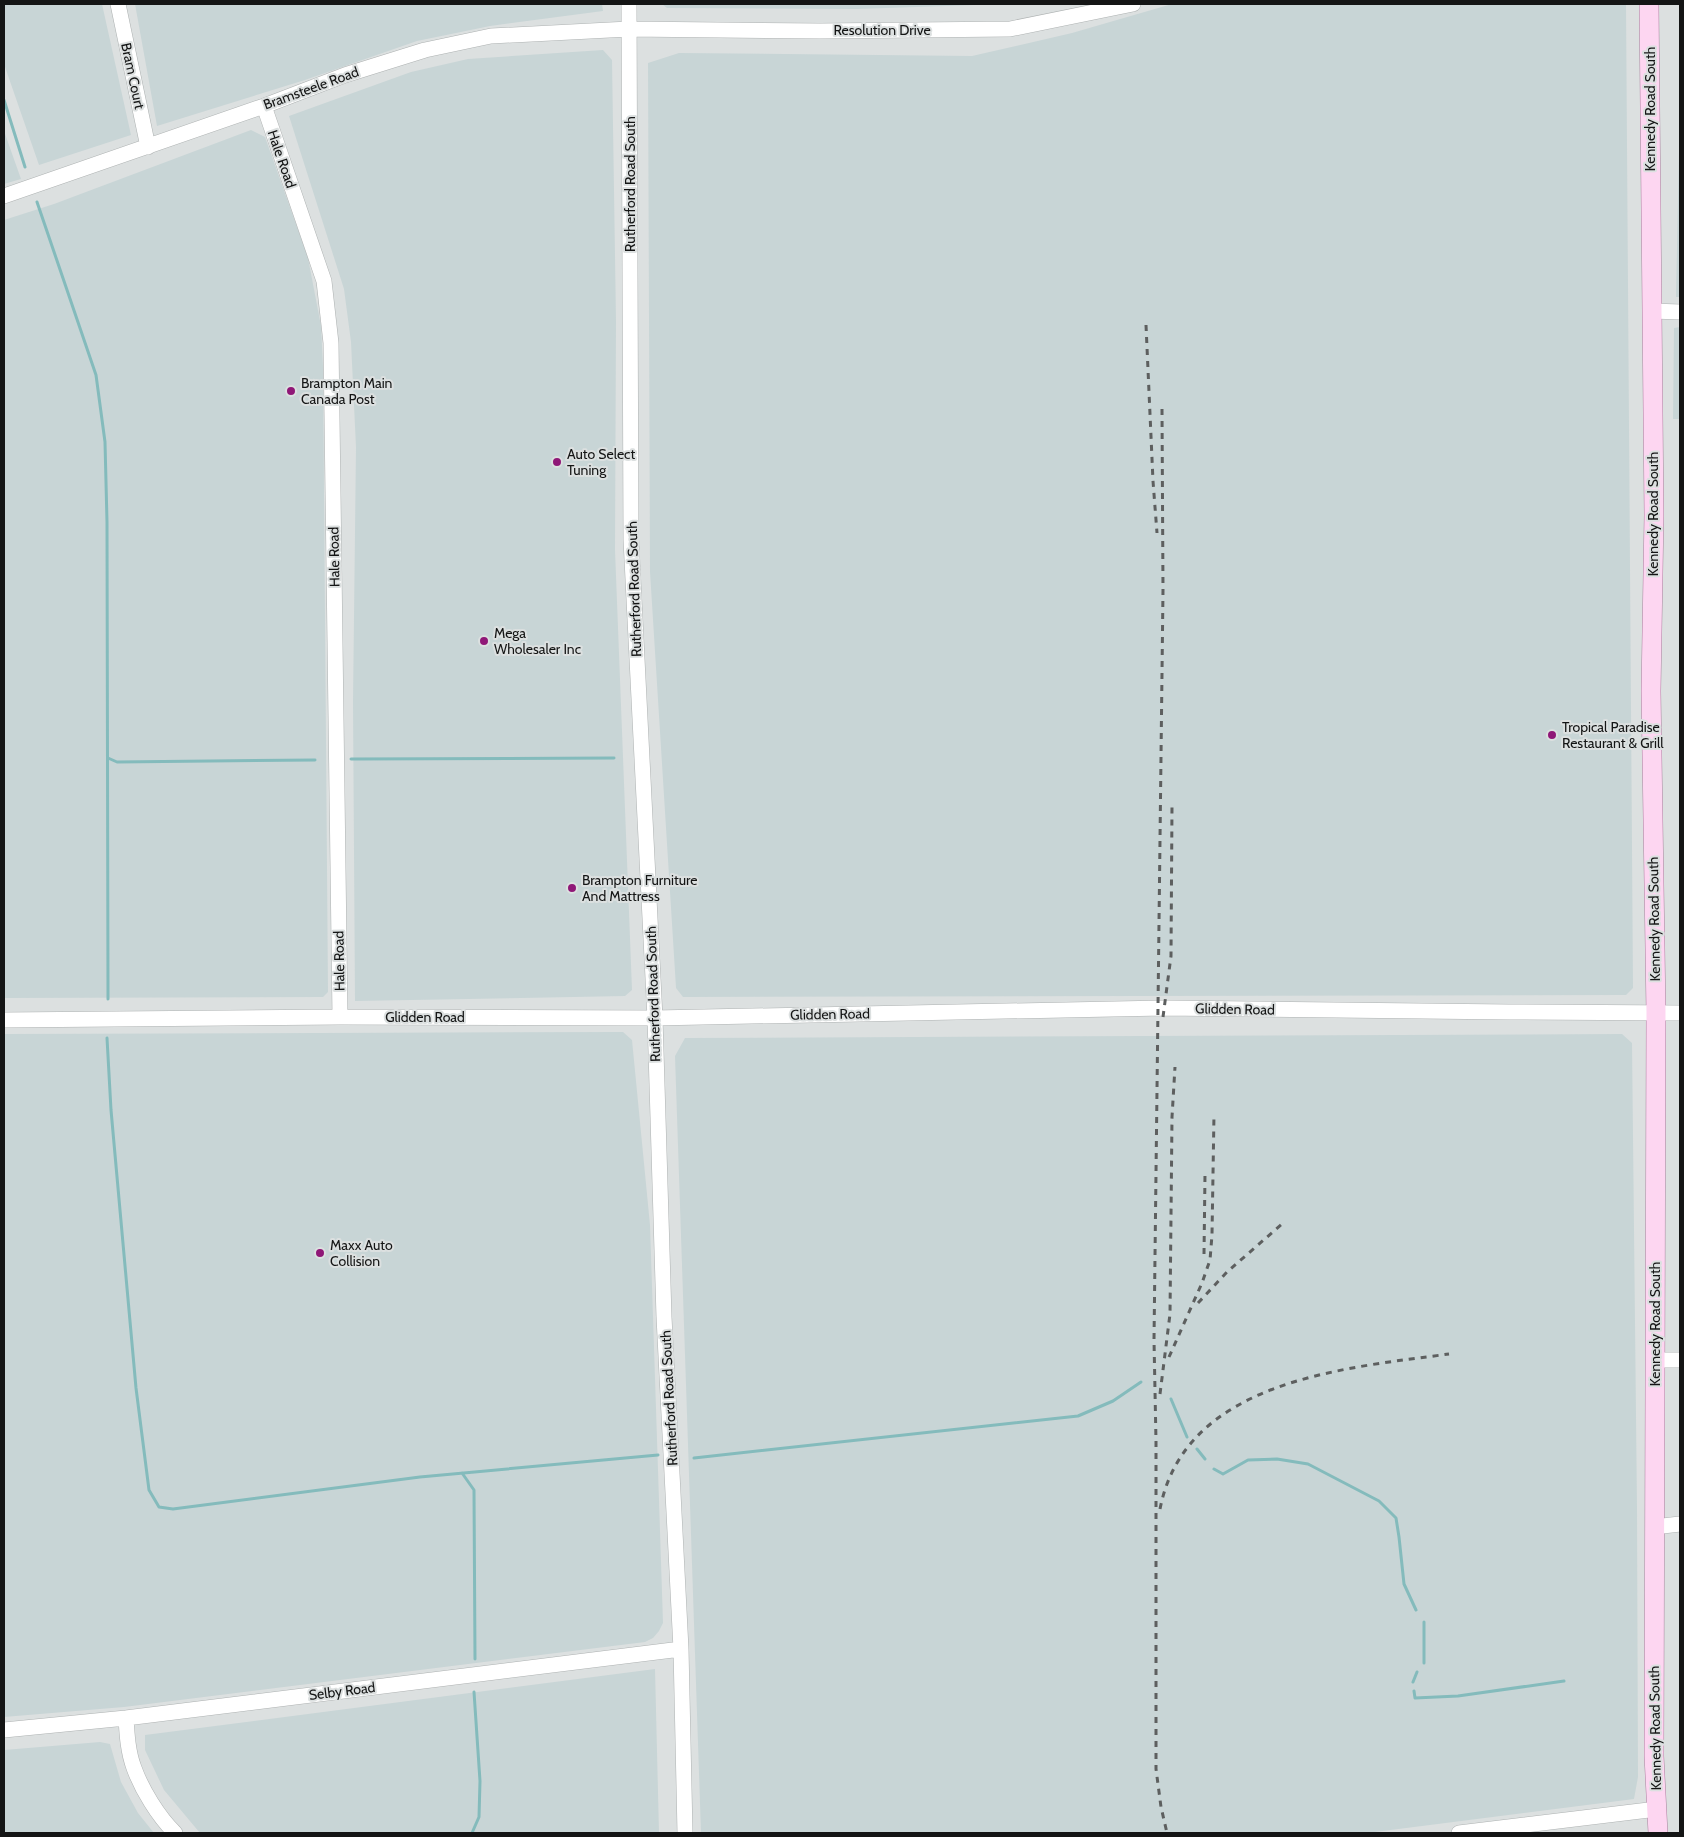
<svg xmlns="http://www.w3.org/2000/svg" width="1684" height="1837" font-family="Cabin,sans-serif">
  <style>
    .built { fill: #c8d5d6 }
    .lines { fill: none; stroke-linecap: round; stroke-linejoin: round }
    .stream { stroke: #84bbbc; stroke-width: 3 }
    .minor-casing { stroke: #aeb2b2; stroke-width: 16 }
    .major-casing { stroke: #aa809e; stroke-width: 20 }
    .minor { stroke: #fff; stroke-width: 15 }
    .major { stroke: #fdd6f1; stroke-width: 19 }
    .rail { stroke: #5d5f5f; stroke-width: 3; stroke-dasharray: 6 6; stroke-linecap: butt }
    .poi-dot { fill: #8f1777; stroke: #dce0e0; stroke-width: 2 }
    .labels { text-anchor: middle; stroke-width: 4; stroke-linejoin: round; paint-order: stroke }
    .street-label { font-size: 14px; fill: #141515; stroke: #dce0e0 }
    .poi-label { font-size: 14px; fill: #141515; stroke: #dce0e0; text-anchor: start }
  </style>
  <rect width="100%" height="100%" fill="#dce0e0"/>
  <path class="built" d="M4,4h98l29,131 -92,30 -35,-101z
    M135,4h467l1,7 -113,15 -73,15 -112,39 -148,46z
    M662,4h343l-148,5 -190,-1z
    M1172,4h454l7,984 -7,7 -943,2 -7,-9 -26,-416 -2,-509 31,-10 293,3 100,-23z
    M603,50l9,10 4,261 -1,229 17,440 -7,6 -270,5 -2,-299 3,-255 -5,-105 -7,-53 -55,-173 122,-44 57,-13z
    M1680,102v195h-4z
    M251,130l14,7 43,121 13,68 2,41 5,625 -5,5 -319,1v-778l50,-16z
    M4,131l17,48 -17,5z
    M1680,327v92h-7l1,-91z
    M623,1032l9,8 18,185 13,398 -4,8 -6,7 -8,4 -521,65 -120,10v-683z
    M1622,1034l10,9 5,465 1,269 -4,22 -267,34h-666l-26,-777 10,-18z
    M655,1669l4,164h-459l-36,-43 -19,-40v-15z
    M100,1742l10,2 11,38 17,31 16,20h-150v-83z"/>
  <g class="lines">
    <path class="stream" d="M4,100l21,67
      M37,202l59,173 9,67 2,80 1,477
      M108,758l9,4 198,-2
      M351,759l263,-1
      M107,1038l4,72 25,278 13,102 10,17 14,2 247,-32 238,-22
      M1171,1399l16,38
      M1197,1449l8,10
      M694,1458l384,-42 35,-15 28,-19
      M1214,1469l9,5 25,-14 29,-1 31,5 71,37 17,17 3,19 5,47 12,26
      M462,1473l12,17 1,169
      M1424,1622v41
      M1413,1682l4,-10
      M1414,1691l1,7 43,-2 106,-15
      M472,1833l7,-16 1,-36 -6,-89"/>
    <g class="minor-casing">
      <path id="minor" d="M118,4l30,143
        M629,4l2,535 24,479 9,299 17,332 4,184
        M264,106l60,175 7,62 9,674
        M4,196l260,-90 81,-31 80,-25 66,-14 138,-7 191,2 190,-2 123,-25
        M1652,311l28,1
        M4,1020l336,-3 315,1 509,-10 345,4 171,1
        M1655,1360h25
        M1654,1527l26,-3
        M126,1718c1,17 2,34 8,50 8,22 24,48 41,65
        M4,1730l122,-12 555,-69
        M1459,1833l198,-24"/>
    </g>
    <g class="major-casing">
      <path id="major" d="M1649,4l5,511 -3,176 5,321 -2,744 4,77"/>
    </g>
    <use href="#minor" class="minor"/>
    <use href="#major" class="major"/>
    <path class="rail" d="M1146,325l7,156 4,52
      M1162,409l1,181 -9,750 2,101v328l5,38 6,26
      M1163,1017l8,-61 1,-150
      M1204,1254l1,-80
      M1198,1303l29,-31 55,-48
      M1169,1357l33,-74 8,-23 2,-25 2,-121
      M1160,1394l10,-80 2,-197 3,-50
      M1160,1509c25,-129 185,-141 289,-155"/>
  </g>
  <g class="poi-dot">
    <circle cx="291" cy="391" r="5"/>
    <circle cx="557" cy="462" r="5"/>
    <circle cx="484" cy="641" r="5"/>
    <circle cx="1552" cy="735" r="5"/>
    <circle cx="572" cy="888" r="5"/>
    <circle cx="320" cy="1253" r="5"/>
  </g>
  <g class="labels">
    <g class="street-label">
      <text x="882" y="35">Resolution Drive</text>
      <text transform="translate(133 76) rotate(78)" y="5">Bram Court</text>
      <text transform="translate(311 88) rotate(-20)" y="5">Bramsteele Road</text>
      <text transform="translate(1650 109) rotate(-90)" y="5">Kennedy Road South</text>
      <text transform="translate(282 159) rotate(71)" y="5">Hale Road</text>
      <text transform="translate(630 184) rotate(-90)" y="5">Rutherford Road South</text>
      <text transform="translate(1653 514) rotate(-90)" y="5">Kennedy Road South</text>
      <text transform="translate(334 557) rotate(-91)" y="5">Hale Road</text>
      <text transform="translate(634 589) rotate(-92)" y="5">Rutherford Road South</text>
      <text transform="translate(1654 919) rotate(-91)" y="5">Kennedy Road South</text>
      <text transform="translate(339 961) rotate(-91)" y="5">Hale Road</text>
      <text transform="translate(653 994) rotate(-92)" y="5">Rutherford Road South</text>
      <text transform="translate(1235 1009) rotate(1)" y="5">Glidden Road</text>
      <text transform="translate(830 1014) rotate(-1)" y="5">Glidden Road</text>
      <text x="425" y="1022">Glidden Road</text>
      <text transform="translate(1655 1324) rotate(-90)" y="5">Kennedy Road South</text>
      <text transform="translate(669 1398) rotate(-93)" y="5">Rutherford Road South</text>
      <text transform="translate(342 1691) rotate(-7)" y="5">Selby Road</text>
      <text transform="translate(1655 1728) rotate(-91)" y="5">Kennedy Road South</text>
    </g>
    <g class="poi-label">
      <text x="301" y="388">Brampton Main<tspan x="301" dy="16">Canada Post</tspan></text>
      <text x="567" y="459">Auto Select<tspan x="567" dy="16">Tuning</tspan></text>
      <text x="494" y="638">Mega<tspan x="494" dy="16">Wholesaler Inc</tspan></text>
      <text x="1562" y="732">Tropical Paradise<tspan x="1562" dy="16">Restaurant &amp; Grill</tspan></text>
      <text x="582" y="885">Brampton Furniture<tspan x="582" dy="16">And Mattress</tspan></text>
      <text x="330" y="1250">Maxx Auto<tspan x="330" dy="16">Collision</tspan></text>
    </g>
  </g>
  <rect width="1684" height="1837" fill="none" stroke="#141515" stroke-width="10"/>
</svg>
